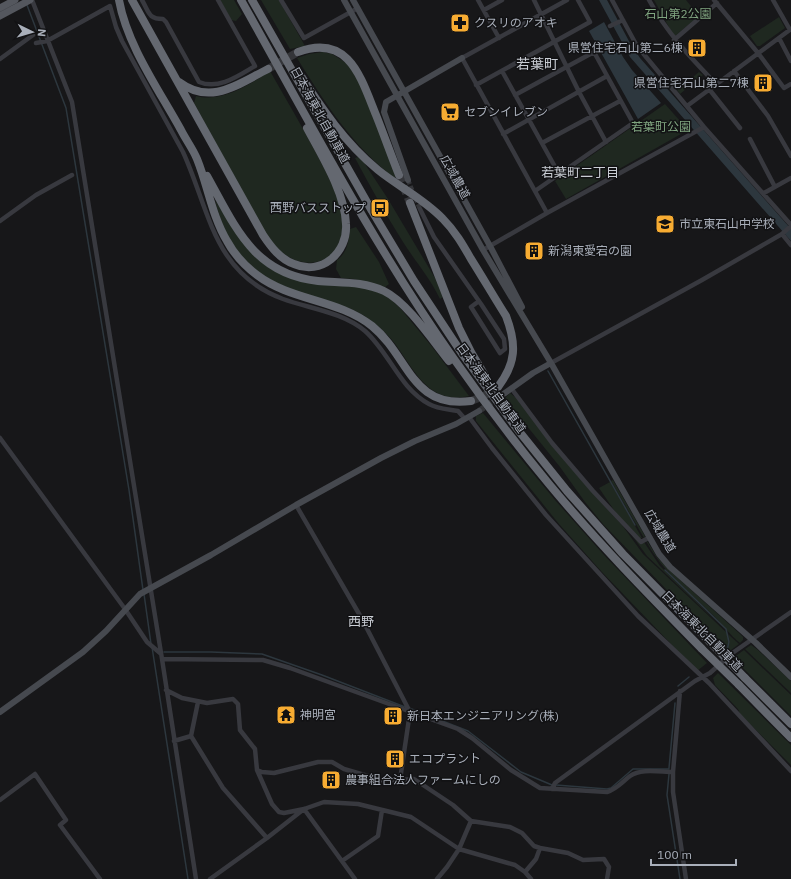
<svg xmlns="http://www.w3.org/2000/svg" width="791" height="879" font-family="'IBM Plex Sans','Noto Sans JP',sans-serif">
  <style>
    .green { fill: #1f2820 }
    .water { fill: #2d373e }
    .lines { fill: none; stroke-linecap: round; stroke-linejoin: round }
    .stream { stroke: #2d373e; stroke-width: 1.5 }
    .street-tunnel { stroke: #343539; stroke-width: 4.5; stroke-dasharray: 4.5 2; stroke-linecap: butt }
    .secondary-tunnel { stroke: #343539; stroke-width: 6; stroke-dasharray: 6 3; stroke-linecap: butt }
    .highway-tunnel { stroke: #343539; stroke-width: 8; stroke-dasharray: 8 4; stroke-linecap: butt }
    .street { stroke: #38393f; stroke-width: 4.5 }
    .secondary { stroke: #46494f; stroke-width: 6 }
    .primary { stroke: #54575e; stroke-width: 7 }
    .highway { stroke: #646870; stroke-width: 8 }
    .highway-bridge { stroke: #646870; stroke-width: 8 }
    .labels { text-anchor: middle; stroke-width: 3; stroke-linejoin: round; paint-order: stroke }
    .park-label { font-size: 12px; fill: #80a580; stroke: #121214 }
    .poi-label { font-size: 12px; fill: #a9afba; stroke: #121214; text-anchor: start }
    .street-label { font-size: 12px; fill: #a9afba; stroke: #121214 }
    .neighbourhood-label { font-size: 13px; fill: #caced5; stroke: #121214 }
    .quarter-label { font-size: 14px; fill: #caced5; stroke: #121214 }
  </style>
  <rect width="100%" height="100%" fill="#171719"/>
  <path class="green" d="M220,0h14l8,14 -6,7 -5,-1z
    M261,0h18l26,46 -15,3z
    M654,0h32l13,16 -24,20 -5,-7z
    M779,17l6,11 -25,18h-3l-7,-10z
    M323,52l9,2 16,10 10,14 34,86 4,15c-44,-33 -71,-76 -99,-121l12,-4z
    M270,71c15,27 31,53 45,80 11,21 29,52 28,76 -2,39 -41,46 -66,21 -13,-14 -23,-35 -32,-52 -17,-31 -34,-62 -51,-93l2,-7c26,7 53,-11 74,-25z
    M699,72l4,3 -23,19 -3,-4z
    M665,104l23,26 -122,69 -11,-18z
    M358,157l5,4 25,38 47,79 8,19 -3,2c-10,-21 -25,-38 -37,-57 -17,-27 -33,-56 -48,-84z
    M215,200l26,40 35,32 91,16 19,7 15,14 32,39 36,48c-40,9 -54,-25 -73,-51 -6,-8 -14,-16 -22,-22 -17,-15 -40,-20 -61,-26 -53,-16 -85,-41 -98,-97z
    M356,227l23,35 10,22 -5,4 -30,-9 -13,-1 -5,-9 1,-9c10,-7 12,-19 13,-31z
    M510,393l5,4 85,104 22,24 21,29 84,79 2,9 -4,8 -122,-126 -18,-22 -25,-35 -50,-62 -5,-7z
    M483,413l72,87 49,55 103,108 -10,8 -96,-100 -42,-47 -83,-103v-5z
    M613,480l32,56 -1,2 -33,-57z
    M610,482l32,56h-2l-24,-25 -17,-25z
    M631,534l9,10 4,-2 16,24 63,62 -76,-72z
    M646,541h1l10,16 12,13 71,64 3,3v3l-3,3c-10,-8 -17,-18 -26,-27 -24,-23 -52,-45 -68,-75z
    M728,634l11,10 -12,9 -1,-2 4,-9z
    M751,645l7,5 33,31v12l-46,-44z
    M744,650l47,45v21l-58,-58z
    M718,673l73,72v20l-51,-51 -2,-5 -23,-24 -2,-7z"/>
  <path class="water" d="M599,0h8l23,43 10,15 151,171v12l-161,-184z
    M604,22l19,35 9,13 29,33 -23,16 -49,-88z"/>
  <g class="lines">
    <path class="stream" d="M27,5l39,103 63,382 14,100
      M548,371l87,154
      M665,570l61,59 3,13 -2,8
      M144,594l7,50
      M152,647l36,232
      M164,652h47l51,2 60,21 83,32
      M678,686l11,-9
      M409,708l59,23 53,41 31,13
      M669,768l6,-65
      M669,774l-2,21 13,84
      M556,785l51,4 4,-1 22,-19h36"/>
    <path class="street-tunnel" d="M408,180l12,29"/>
    <path class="secondary-tunnel" d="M479,411l26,-18"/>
    <path class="highway-tunnel" d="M268,69l30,-17
      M399,175l11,28
      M471,401l13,-5 14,-9"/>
    <path class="street" d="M32,0l40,102 90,557 34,220
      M142,0c7,12 6,19 21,19l3,3 33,60c20,8 39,-6 56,-16l-37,-66
      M281,0l23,38 54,-30
      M478,0l21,38
      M534,0l45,92 27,50
      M612,0l25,46 67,81 87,98
      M649,0c18,33 41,57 67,84
      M714,0l44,53 26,35 7,-4
      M773,0l17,30
      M484,10l18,-10
      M610,26l13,-6
      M779,38l12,23
      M674,40l43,-37
      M36,43l11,-2 63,-35 6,21 6,14 61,111c27,59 30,121 100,147 28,10 59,13 82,32 24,21 35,58 64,73 9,5 18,5 29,7l7,8
      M0,59l33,-24
      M502,71l57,103
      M734,71l34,45 23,40
      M476,85l114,-63 -12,-22
      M709,89l31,39
      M515,95l79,-43 39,71 -98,68
      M687,106l104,-77
      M503,134l104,-58
      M750,139l25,48
      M542,143l78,-42
      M764,193l27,-15
      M420,209l14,28 47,67 23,35 1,10 -5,4 -29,-46 8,-6
      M547,213l-85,-155 105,-58
      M0,221l36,-26 36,-20
      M782,234l9,11
      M483,250l64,-37 157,-86
      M551,363l151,-83 80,-46 9,-8
      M511,388l41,55 41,48 48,51 9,-5
      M469,417l23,31 54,67 92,101 71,67 82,88
      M0,438l125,171 22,33 13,11
      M296,505l66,114 48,93 -10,68
      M162,659l101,1 27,8 168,61 14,9 39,32 29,18 67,4c10,-3 15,-10 23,-16 11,-8 30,-4 43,-4
      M166,690l16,8 25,5 26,-4 5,5 2,26 15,19 2,21 5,2 12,1 44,-11h14l12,7 41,12 29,-2 39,26 18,16 39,6 12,6 12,13 6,2 28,5 15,7 21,-1 5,8 -2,12
      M680,691l-7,81v20l13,87
      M198,702l-7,34 32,52 44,50
      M174,741l17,-5
      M257,770l15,34 7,8 5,1 20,-4 20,-7 34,2 53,13 48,32 56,16 10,7
      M552,789l3,-6 140,-102 15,-8 21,-19 60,-42
      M0,800l35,-26 31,46 -6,5 40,54
      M342,861l36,-25 4,-26
      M210,879l57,-41 37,-29 51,70
      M437,879l10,-12 12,-18 12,-28
      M531,879l-6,-7 11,-13 4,-11"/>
    <path class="secondary" d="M344,0l139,250 68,113 108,191 11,13 86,76 35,34
      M353,0l137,246 32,61
      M408,180l-24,-68 2,-10 76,-44
      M505,393l28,-20 18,-10
      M0,712l83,-60 23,-21 34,-37 71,-39 85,-50 85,-47 34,-17 41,-17 23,-13"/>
    <path class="primary" d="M0,8l15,-8
      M0,16l30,-16"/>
    <path class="highway" d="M119,0c8,45 40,90 62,130 5,10 12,19 16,29 11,27 15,57 30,82 7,13 18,25 30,34 34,26 81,24 115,51 37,30 39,83 99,75
      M132,0l131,235c8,12 17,24 31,29 27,12 54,-11 52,-40 -1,-31 -24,-68 -39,-96
      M241,0c68,121 133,246 213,359 30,43 62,85 95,125 48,58 101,112 153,165
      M252,0l120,211 42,70 49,74 55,75 49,61 56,63 87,88
      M298,52c51,-19 63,26 78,63 8,20 15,40 23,60
      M299,73c23,36 46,70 79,97 21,17 46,29 65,49 12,12 20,26 28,40 12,19 23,38 35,57 11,29 10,47 -8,71
      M179,82c32,24 59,2 89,-13
      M207,176c28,50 46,98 111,105 22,2 45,0 66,10 23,11 49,50 65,70
      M410,203l49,125 12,24 16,27
      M745,678l46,46
      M739,685l52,53"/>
    <path class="highway-bridge" d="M710,642l35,36
      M702,649l37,36"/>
  </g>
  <defs>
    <g id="pharmacy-square" transform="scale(1)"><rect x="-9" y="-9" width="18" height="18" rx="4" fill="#f7ac32" stroke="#121214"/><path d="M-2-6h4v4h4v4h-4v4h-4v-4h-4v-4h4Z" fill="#111"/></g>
    <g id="building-square" transform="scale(1)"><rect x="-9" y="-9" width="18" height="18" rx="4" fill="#f7ac32" stroke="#121214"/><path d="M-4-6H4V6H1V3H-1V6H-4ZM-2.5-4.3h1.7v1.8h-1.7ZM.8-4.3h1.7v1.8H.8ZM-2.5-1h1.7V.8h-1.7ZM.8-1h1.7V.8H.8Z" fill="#111"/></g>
    <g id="supermarket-square" transform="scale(1)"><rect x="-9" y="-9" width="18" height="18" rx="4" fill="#f7ac32" stroke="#121214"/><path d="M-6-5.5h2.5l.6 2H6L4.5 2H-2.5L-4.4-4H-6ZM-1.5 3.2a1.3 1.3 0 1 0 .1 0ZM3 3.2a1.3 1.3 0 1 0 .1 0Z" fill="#111"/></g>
    <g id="bus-square" transform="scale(1)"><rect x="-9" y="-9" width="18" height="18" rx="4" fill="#f7ac32" stroke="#121214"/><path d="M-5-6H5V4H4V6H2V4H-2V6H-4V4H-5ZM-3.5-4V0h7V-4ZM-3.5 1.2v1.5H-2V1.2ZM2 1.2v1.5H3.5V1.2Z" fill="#111"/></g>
    <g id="school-square" transform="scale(1)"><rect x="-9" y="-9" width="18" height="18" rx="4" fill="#f7ac32" stroke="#121214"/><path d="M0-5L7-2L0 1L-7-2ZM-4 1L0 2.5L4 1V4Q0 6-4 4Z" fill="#111"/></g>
    <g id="temple-square" transform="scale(1)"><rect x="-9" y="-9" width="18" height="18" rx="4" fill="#f7ac32" stroke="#121214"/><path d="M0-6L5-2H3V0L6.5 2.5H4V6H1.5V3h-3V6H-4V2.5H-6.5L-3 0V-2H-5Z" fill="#111"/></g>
  </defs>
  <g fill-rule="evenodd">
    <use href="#pharmacy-square" x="460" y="23"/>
    <use href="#building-square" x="697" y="48"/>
    <use href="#building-square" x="763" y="83"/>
    <use href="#supermarket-square" x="450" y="112"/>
    <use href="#bus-square" x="380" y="208"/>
    <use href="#school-square" x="665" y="224"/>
    <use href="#building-square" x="534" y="251"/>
    <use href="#temple-square" x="286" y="715"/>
    <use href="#building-square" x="393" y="716"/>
    <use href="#building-square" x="395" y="759"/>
    <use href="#building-square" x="331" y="780"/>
  </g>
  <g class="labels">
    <g class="park-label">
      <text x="678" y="18">石山第2公園</text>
      <text x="661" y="131">若葉町公園</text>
    </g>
    <g class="poi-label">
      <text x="474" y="27">クスリのアオキ</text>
      <text x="683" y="52" text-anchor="end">県営住宅石山第二6棟</text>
      <text x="749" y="87" text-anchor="end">県営住宅石山第二7棟</text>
      <text x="464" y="116">セブンイレブン</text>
      <text x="366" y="212" text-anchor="end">西野バスストップ</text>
      <text x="679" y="228">市立東石山中学校</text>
      <text x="548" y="255">新潟東愛宕の園</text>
      <text x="300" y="719">神明宮</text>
      <text x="407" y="720">新日本エンジニアリング(株)</text>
      <text x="409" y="763">エコプラント</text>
      <text x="345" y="784">農事組合法人ファームにしの</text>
    </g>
    <g class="street-label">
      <text transform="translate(320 115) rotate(61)" y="4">日本海東北自動車道</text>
      <text transform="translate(455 177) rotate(61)" y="4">広域農道</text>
      <text transform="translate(491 388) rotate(54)" y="4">日本海東北自動車道</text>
      <text transform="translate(660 531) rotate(59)" y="4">広域農道</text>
      <text transform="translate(702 631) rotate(45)" y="4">日本海東北自動車道</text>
    </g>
    <g class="neighbourhood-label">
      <text x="580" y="177">若葉町二丁目</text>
      <text x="361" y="626">西野</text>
    </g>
    <g class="quarter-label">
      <text x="537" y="69">若葉町</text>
    </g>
  </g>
  <g transform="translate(32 32) rotate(95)" stroke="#121214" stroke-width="3" paint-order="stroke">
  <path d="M0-3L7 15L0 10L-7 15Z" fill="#a9afba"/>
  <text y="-6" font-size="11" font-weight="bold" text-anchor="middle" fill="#a9afba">N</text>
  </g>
  <path d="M651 859v6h85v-6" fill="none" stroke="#a9afba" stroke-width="2"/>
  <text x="657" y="859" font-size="12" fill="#a9afba" stroke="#121214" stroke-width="3" paint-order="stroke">100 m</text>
</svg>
